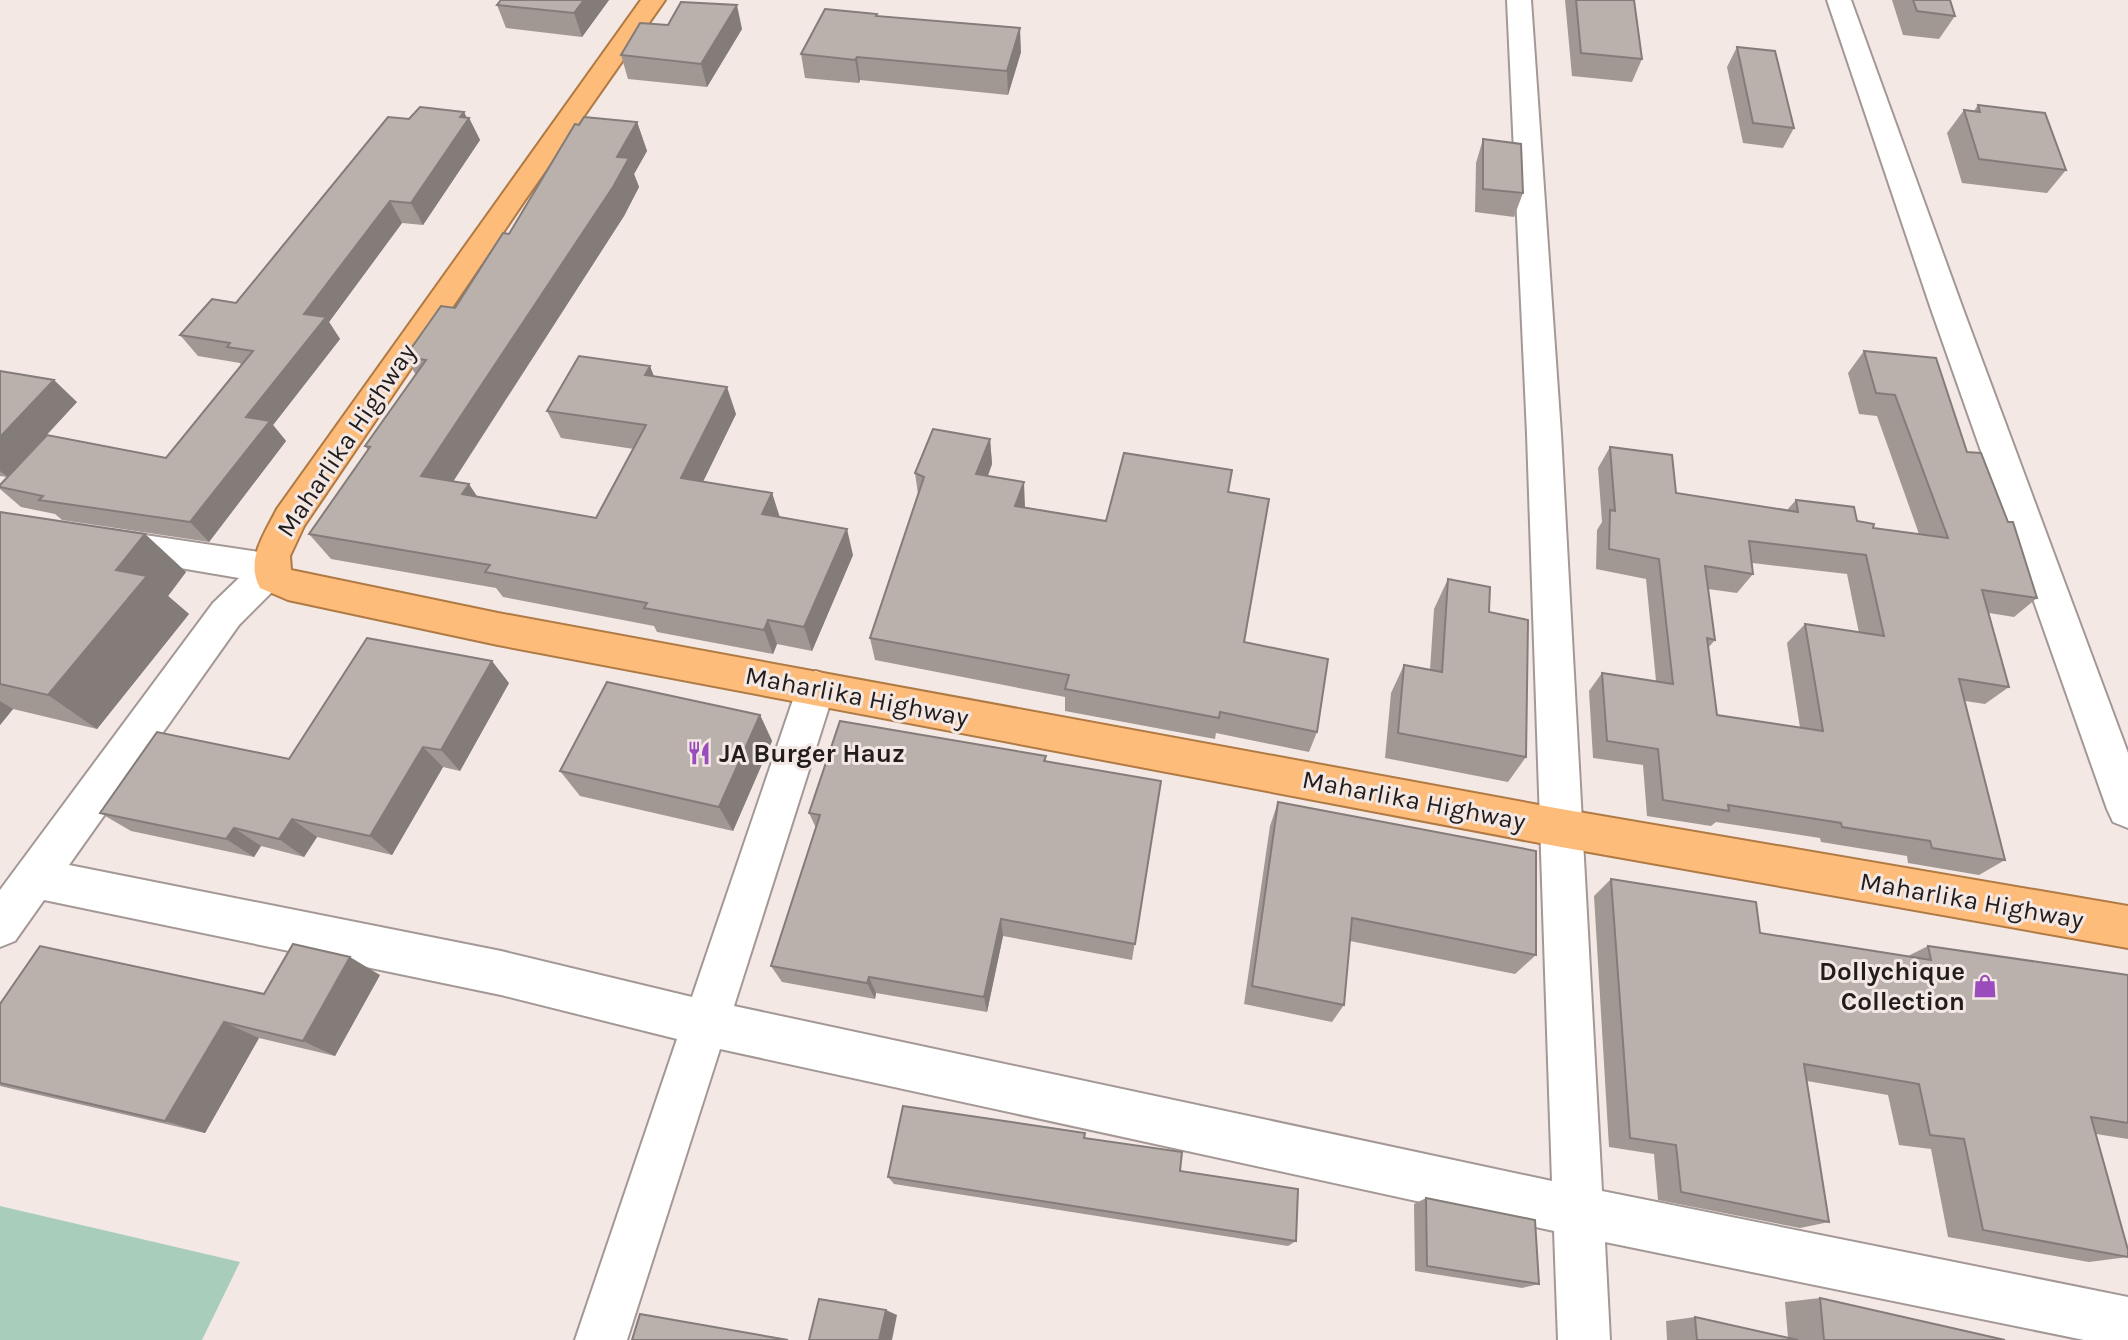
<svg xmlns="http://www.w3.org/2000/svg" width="2128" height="1340" font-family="Karla,sans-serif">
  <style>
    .green { fill: #a8cebb }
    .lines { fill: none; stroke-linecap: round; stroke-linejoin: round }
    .minor-casing { stroke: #a39895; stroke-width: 4 }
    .trunk-casing { stroke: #b07a44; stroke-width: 4 }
    .minor { fill: #fff; fill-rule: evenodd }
    .trunk { fill: #febc7b; fill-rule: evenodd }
    .wall { fill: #a19894; fill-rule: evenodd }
    .shaded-wall { fill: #837c78 }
    .building { fill: #bbb1ac; stroke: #837c78; stroke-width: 2; fill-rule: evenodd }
    .labels { text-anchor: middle; stroke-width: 6; stroke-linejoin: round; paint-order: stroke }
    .street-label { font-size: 26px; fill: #211d1c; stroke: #f3e8e4 }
    .poi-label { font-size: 26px; font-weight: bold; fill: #211d1c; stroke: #f3e8e4; text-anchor: start }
  </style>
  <rect width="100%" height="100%" fill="#f3e8e4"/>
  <path class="green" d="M0,1206l240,56 -38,78h-202z"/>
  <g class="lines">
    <g class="minor-casing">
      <path id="minor" d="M1507,0h24l30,434 41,757 526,106v43h-44l-479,-98 5,98h-52l-4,-109 -834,-182 -93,291h-52l102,-301 -176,-44 -457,-95 -29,41 -15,6v-57l213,-287 26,-25 -141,-24 -5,-10 5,-10 13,-4 161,24 13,5 5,10 -5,10 -46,46 -170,240 432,86 191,46 105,-309 5,-12 14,-5 14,5 5,12 -101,318 818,175 -25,-747z
        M1827,0h24l112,309 165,444v75l-15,-6 -6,-13 -176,-500z"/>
    </g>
    <g class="trunk-casing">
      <path id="trunk" d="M641,0h24l-140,200 -221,326 -14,30 1,14 207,43 1063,196 567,97v42l-567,-101 -1063,-202 -210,-45 -28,-12c-15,-28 4,-53 17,-79z"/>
    </g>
    <use href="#minor" class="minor"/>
    <use href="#trunk" class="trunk"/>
  </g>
  <path class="wall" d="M501,0h108l-27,37 -76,-9 -9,-23z
    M1565,0h69l8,59 -10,23 -60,-6z
    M1892,0h58l5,16 -16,23 -36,-4z
    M877,14v3l144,35 -13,43 -148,-15 -1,3 -54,-5 -4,-24z
    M668,25l74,4 -35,58 -79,-8 -7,-24z
    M1737,47l57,81 -11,20 -40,-5 -16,-76z
    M1978,105l88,65 -19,23 -85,-10 -15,-50 17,-23 10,1z
    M464,112l3,6h2l11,22 -57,85 -21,-2 -73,99 11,17 -67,86 13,16 -77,101 -147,-22 -7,-6 -34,-7 -21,-18v-4l7,-8 -7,-1v-105l77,31 -59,63 148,-7 75,-93 -1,-2 -42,-7 -18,-21 56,-32 173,-184z
    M637,122l10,29 -13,23 5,13 -15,29 -171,266 24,15 119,21 38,-69 -73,-11 -14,-27 107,-35 82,38 -33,68 69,11 8,24 73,38 -41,96 -35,-7 -4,10 -116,-22 -3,-6 -151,-29 -7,-9 -165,-29 -22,-25 59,-84 -3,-4 51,-71 -11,-18 50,-49 54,-74 70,-109z
    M1483,139l40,54 -9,24 -39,-5 1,-49z
    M1864,351l103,101 70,146 -23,19 -25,-4 20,74 -24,17 -20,-3 40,159 -26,15 -71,-12 -1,-7 -86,-14 -1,-4 -104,-16 -5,4 -64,-10 -4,-51 -50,-7 -4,-67 13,-18 54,8 -10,-102 -50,-10 1,-39 5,-8 -4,-54 12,-21 66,46 111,17 9,-10 77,28 46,6 -42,-118 -18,-2 -11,-41zM1752,563l95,11 12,59 -54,-9 -18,19 13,85 -83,-13 -9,-67 7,-8 -7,-51 29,4 16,-19z
    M990,439l2,25 -4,12 37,31 81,14 122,-29 16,150 73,90 -8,20 -93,-19 -1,6 -150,-28v-14l-190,-37 -5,-22 48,-144 -3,-21z
    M0,512l145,22 41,38 -18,24 21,18 -92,115 -84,-20 -13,16z
    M1448,579l41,33 37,145 -18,25 -123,-24 6,-65 13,-28 26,5 4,-61z
    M509,683l-49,88 -17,-4 -51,88 -75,-18 -13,20 -43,-11 -7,11 -123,-26 -31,-18 189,-54z
    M760,715l12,26 -39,90 -153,-35 -20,-25z
    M1046,756v6l115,19 -29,179 -129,-24 -16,76 -111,-19 -1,6 -93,-17 -11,-16 45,-138 -7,-15z
    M1278,802l258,153 -21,19 -165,-33 -6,64 -12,17 -88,-18 26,-178z
    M1611,879l149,54 148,23 20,-10 200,29v164l-32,-5 32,116v7l-39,5 -141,-25 -17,-88 -32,-4 -11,-50 -81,-14 22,141 -29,6 -142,-28 -4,-46 -45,-7 -15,-251z
    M380,975l-45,81 -76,-18 -54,95 -205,-47v-82l264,-10z
    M1084,1138l96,33 116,70 -8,5 -394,-62 -6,-7z
    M1426,1198l113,86 -17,4 -107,-17 -1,-67z
    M1820,1298l185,42h-338l-1,-19 29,-4 93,21 -3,-36z"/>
  <path class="shaded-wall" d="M584,0h25l-27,37 -8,-24z
    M737,5l5,24 -35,58 -6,-23z
    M1020,28l1,24 -13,43 -1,-24z
    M857,57l3,23 -1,3 -4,-23z
    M464,112l4,9 1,-3 11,22 -57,85 -12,-22 49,-86z
    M637,122l10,29 -13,23 5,13 -15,29 -185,287 -18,-27 196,-319z
    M390,201l12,22 -73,99 11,17 -67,86 13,16 -77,101 -19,-20 56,-105 58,-103z
    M650,366l11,28 -16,-19z
    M54,380l23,22 -69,75 -8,-6v-34z
    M727,387l9,27 -44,90 -11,-26z
    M990,439l2,25 -13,35 -3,-25z
    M1024,482l1,25 -10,-1z
    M469,484l17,26 -24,-16z
    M772,493l8,26 -18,-5z
    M847,529l6,26 -41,96 -8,-24z
    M145,534l41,38 -18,24 21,18 -92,115 -49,-34 68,-125z
    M768,620l9,24 -4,10 -9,-24z
    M492,661l17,22 -49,88 -19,-21z
    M0,701l13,8 -13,16z
    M760,715l12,26 -39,90 -14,-24z
    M423,747l20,20 -51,88 -22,-19z
    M292,819l25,18 -13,20 -25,-18z
    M234,828l27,18 -7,11 -28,-18z
    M1001,919l2,17 -16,76 -3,-15z
    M350,957l30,18 -45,81 -32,-15z
    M869,977l7,16 -1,6 -8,-16z
    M224,1022l35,16 -54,95 -40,-12z
    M886,1310l11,5 -5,25h-13z"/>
  <path class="building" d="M501,0h83l-10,13 -77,-8z
    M1576,0h58l8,59 -61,-6z
    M1913,0h37l5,16 -38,-5z
    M681,2l56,3 -36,59 -80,-9 19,-32 28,2z
    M825,9l52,5 -1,2 144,12 -13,43 -150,-14 -2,3 -54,-6z
    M1737,47l38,4 19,77 -41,-5z
    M1978,105l67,8 21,57 -87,-11 -15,-49 16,2z
    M420,107l44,5 -4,5 9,1 -58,85 -21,-2 -86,113 22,3 -80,100 24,4 -80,101 -151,-22 4,-4 -43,-9v-2l47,-50 119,23 87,-107 -26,-4 3,-4 -50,-8 32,-36 24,4 152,-186 21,2z
    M584,117l53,5 -20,35 12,1 -16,29 -192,289 48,8 -7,10 134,24 50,-93 -99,-14 32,-55 71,10 -5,9 82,12 -46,91 91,15 -10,21 85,15 -43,98 -36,-7 -4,10 -120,-22 3,-5 -162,-31 5,-7 -181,-31 61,-87 -5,-1 61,-86 -21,-3 36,-51 14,2 48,-75 6,1 66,-110 4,1z
    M1483,139l38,5 2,49 -40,-4z
    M1864,351l72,7 31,94 14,1 27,69h5l24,76 -55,-8 27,97 -50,-8 46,181 -73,-12 -2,-7 -88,-14 -1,-4 -113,-18 1,6 -66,-11 -5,-51 -51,-8 -5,-68 71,11 -14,-125 -50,-10 1,-39 5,1 -5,-64 62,8 4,38 122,19 -2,-12 58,7 3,14 17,3 -1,4 75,10 -53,-143 -19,-2zM1749,541l117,14 18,81 -79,-12 18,107 -106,-16 -10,-77 8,2 -10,-74 48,8z
    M0,371l54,9 -54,57z
    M933,429l57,10 -14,35 48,8 -9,24 91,15 18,-68 108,17 -4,22 41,7 -25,143 84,17 -11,73 -97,-20 -1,6 -154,-29 4,-14 -199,-37 54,-161 -9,-4z
    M0,512l145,22 -29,36 31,6 -99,119 -48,-11z
    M1448,579l42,8 -1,25 39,8 -2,137 -128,-24 6,-68 38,7z
    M367,638l125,23 -51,89 -18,-3 -53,89 -78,-17 -13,20 -45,-11 -8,11 -126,-26 57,-81 132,27z
    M607,682l153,33 -41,92 -159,-36z
    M840,721l206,35 -2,5 117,20 -26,163 -134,-25 -17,78 -115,-20 -2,6 -96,-17 49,-151 -11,-2z
    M1278,802l258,49v104l-184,-37 -8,87 -92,-19z
    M1611,879l145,23 4,31 171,27 -3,-14 200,29v148l-37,-6 37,133v7l-145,-27 -19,-91 -34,-4 -11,-51 -115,-20 25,158 -148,-30 -5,-47 -46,-7z
    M293,944l57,13 -47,84 -79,-19 -59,99 -165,-38v-79l40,-58 224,48z
    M903,1106l182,27 -1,5 98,14 -2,19 118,18 -2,52 -408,-64z
    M1426,1198l109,22 4,64 -112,-18z
    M1820,1298l185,42h-181z
    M819,1299l67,11 -7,30h-70z
    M640,1314l148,26h-156z
    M1695,1317l103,23h-101z"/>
  <defs>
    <g id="restaurant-bare" transform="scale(1.89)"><path d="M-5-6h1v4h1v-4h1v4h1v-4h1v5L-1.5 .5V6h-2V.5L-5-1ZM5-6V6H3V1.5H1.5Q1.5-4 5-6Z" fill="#9a4bbc" stroke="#f3e8e4" stroke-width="2.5" paint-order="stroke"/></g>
    <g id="shop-bare" transform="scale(1.89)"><path d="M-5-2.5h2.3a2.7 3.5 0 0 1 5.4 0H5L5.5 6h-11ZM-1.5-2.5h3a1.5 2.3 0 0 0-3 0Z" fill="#9a4bbc" stroke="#f3e8e4" stroke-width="2.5" paint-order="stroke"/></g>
  </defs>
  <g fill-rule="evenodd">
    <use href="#restaurant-bare" x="699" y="753"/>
    <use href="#shop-bare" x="1985" y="986"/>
  </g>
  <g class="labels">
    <g class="street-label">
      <text transform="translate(346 440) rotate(-56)" y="9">Maharlika Highway</text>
      <text transform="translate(857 696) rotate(11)" y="9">Maharlika Highway</text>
      <text transform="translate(1414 800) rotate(11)" y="9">Maharlika Highway</text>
      <text transform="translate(1972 900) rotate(10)" y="9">Maharlika Highway</text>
    </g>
    <g class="poi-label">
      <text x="719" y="762">JA Burger Hauz</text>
      <text x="1965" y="980" text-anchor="end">Dollychique<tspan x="1965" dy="30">Collection</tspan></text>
    </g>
  </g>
</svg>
